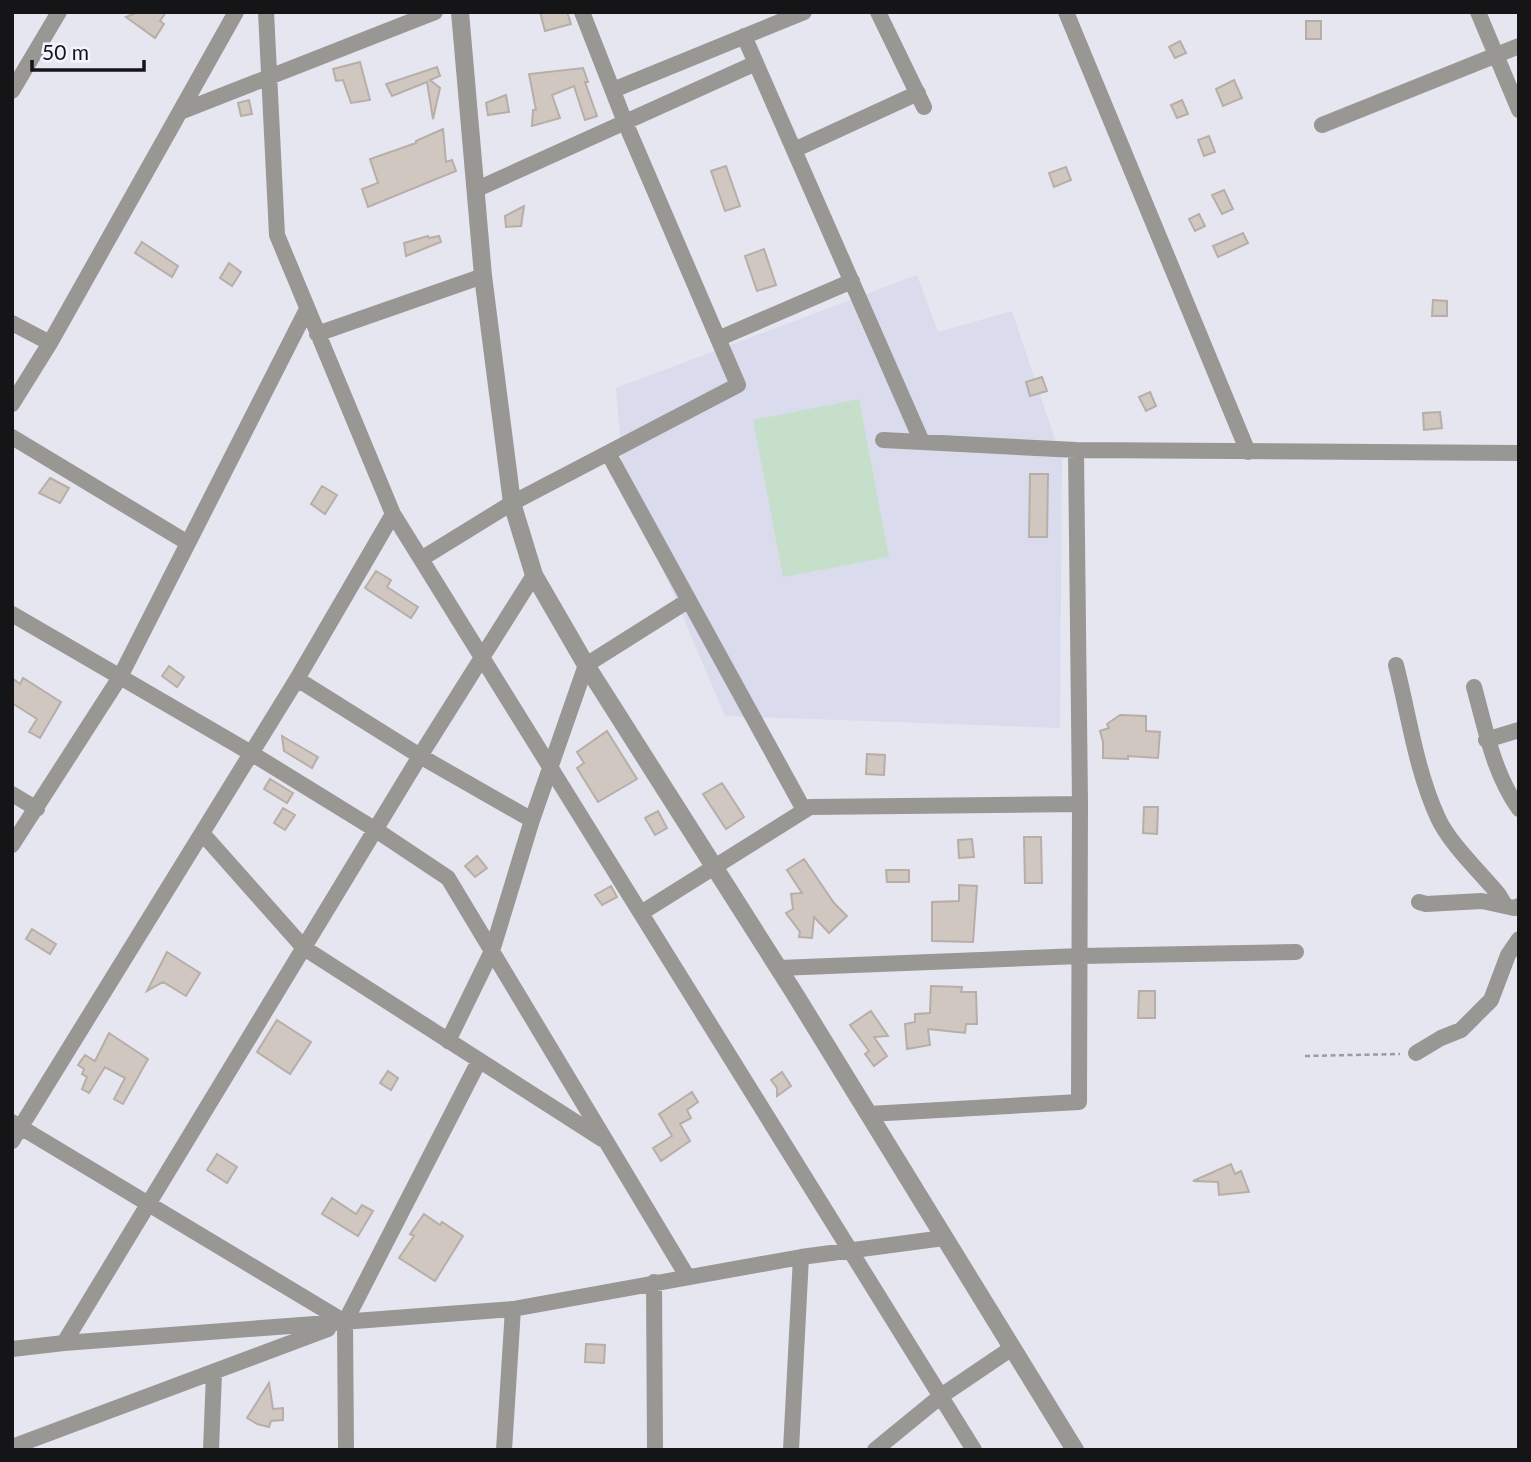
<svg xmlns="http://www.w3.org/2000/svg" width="1531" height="1462" font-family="Lato,sans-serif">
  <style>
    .built { fill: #dadced }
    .green { fill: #c6dfcb }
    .building { fill: #d0c7c0; stroke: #b7aea8; stroke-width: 2 }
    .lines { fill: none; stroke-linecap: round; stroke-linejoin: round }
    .path { stroke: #9b9ba2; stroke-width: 2.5; stroke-dasharray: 5 3.5; stroke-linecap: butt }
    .minor { stroke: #989793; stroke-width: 16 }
    .tertiary { stroke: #989793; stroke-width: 18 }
  </style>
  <rect width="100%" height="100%" fill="#e6e6f0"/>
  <path class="built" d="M917,275l21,57 74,-21 50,149 -2,268 -335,-12 -102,-241 -7,-87z"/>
  <path class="green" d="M859,399l30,158 -106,20 -30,-157z"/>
  <path class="building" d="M138,12h28l-6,9 4,3 -9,14 -29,-21z
    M540,12h27l4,12 -26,7z
    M1306,21h15v18h-15z
    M1180,41l6,12 -11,5 -6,-11z
    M360,62l10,38 -19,3 -8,-23 -7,1 -3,-12z
    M437,67l3,9 -10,4 10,8 -7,31 -6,-37 -35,14 -6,-12z
    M583,68l5,14h-3l12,34 -12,4 -11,-34 -22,9 8,23 -28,8 1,-16h3l-7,-36z
    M1234,80l8,18 -19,8 -7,-17z
    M506,95l3,17 -21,3 -2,-12z
    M249,100l3,14 -11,2 -3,-13z
    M1182,100l6,14 -11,4 -6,-13z
    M443,129l3,33 6,-2 4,11 -88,36 -6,-18 16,-6 -8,-24 46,-16v-2z
    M1209,136l6,16 -11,4 -6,-16z
    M726,166l14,40 -15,5 -14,-40z
    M1066,167l5,13 -17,7 -5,-14z
    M1224,190l9,19 -11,5 -10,-19z
    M524,206l-3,20 -15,1 -1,-11z
    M1199,214l6,12 -10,5 -6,-12z
    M1243,233l5,10 -30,14 -5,-11z
    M428,236l1,2 10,-2 2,6 -35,14 -2,-13z
    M142,242l36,24 -6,11 -37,-24z
    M764,249l12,36 -19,6 -12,-35z
    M229,263l12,9 -9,14 -12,-8z
    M1433,300l14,1v15h-15z
    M1042,377l5,14 -17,5 -4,-14z
    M1150,392l6,14 -10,5 -7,-14z
    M1440,412l2,16 -18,2 -1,-17z
    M1030,474h18l-1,63h-18z
    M50,478l19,10 -9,15 -21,-10z
    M322,486l15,9 -12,19 -14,-10z
    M376,571l15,9 -4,7 31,20 -7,11 -46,-30z
    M169,666l15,11 -7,10 -15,-11z
    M12,678l8,6 3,-6 38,24 -21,36 -11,-6 8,-13 -25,-16z
    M1120,715l26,1v15l14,1 -2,26 -30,-2v3l-25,-1v-16l-3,-11 9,-3 -2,-4z
    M607,731l30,48 -39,23 -21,-34 7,-5 -7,-11z
    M282,736l36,21 -6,11 -28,-17z
    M867,754l18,1 -1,20 -18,-1z
    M270,779l23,14 -6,10 -23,-14z
    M722,783l22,34 -18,12 -23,-35z
    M1144,807h14l-1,27 -14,-1z
    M283,808l12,7 -10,15 -11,-7z
    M658,811l9,17 -12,7 -10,-17z
    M1024,837h17l1,46h-17z
    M972,839l2,18 -15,1 -1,-18z
    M477,856l10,12 -12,9 -10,-11z
    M804,859l30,44 13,13 -18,17 -15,-16 -2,21 -13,-1 1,-5 -14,-19 7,-4 -2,-15 11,-1 -15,-23z
    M886,870h23v12h-22z
    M959,885l18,1 -4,56 -41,-1v-39l27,-1z
    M611,886l6,11 -15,8 -7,-10z
    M32,929l24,15 -6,10 -24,-15z
    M167,952l33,21 -14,23 -23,-14 -16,9z
    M931,986l31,1 -1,5h15l1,32h-11l-1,9 -37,-4 2,16 -23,4 -2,-25 10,-2v-8l15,-1z
    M1139,991h16v27h-17z
    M871,1011l17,25 -14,1 13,19 -13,10 -9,-12 4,-3 -19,-26z
    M277,1020l34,22 -21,32 -33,-22z
    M109,1033l39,26 -25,45 -9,-5 11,-21 -20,-11 -16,26 -7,-4 5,-12 -5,-3 2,-5 -6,-4 7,-10 10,6z
    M388,1071l10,7 -7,12 -11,-7z
    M782,1072l9,14 -14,10v-8l-6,-8z
    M692,1092l6,10 -11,8 4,8 -11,6 10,17 -29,20 -8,-13 19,-12 -13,-22z
    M217,1154l20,13 -10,16 -20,-13z
    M1231,1164l4,10 6,-3 8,21 -30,3 -1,-13 -25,-1z
    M332,1198l24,16 6,-9 11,6 -15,25 -36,-22z
    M424,1214l16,11 2,-3 21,14 -28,45 -36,-23 15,-22 -4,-2z
    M586,1344l19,1 -1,18 -19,-1z
    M269,1383l4,26 10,-1v12l-12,1 -2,6 -12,-3 -10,-6z"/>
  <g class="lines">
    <path class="path" d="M1305,1056l95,-2"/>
    <path class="minor" d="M266,12l11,223 116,279 581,936
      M878,12l46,95
      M1066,12l182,440
      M1478,12l41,98
      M744,36l178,406
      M613,90l191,-78
      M12,91l47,-79
      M180,112l255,-100
      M1322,125l197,-79
      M794,150l124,-57
      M475,190l281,-127
      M12,323l38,20
      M317,334l166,-58
      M720,338l132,-57
      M12,404l38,-61 186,-331
      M12,437l176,106
      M883,440l193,10 443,3
      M608,453l196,357
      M421,559l91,-56 226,-118 -113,-263 -43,-110
      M12,614l239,139 125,77 72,48 239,398
      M1396,665c13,51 20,105 42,153 12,26 42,54 61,77l6,10
      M297,679l123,77 112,64
      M1474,687c12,43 19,85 45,122
      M1486,740l33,-10
      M12,794l25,15
      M202,833l102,115 298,191
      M12,845l108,-168 187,-368
      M1419,902l7,2 56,-3 32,7 5,-2
      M641,913l169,-106 270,-3
      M779,968l301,-12 216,-4
      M448,1041l44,-90 40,-131 54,-155 103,-65
      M1416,1053l25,-15 20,-8 30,-30 17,-45 11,-16
      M869,1114l210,-12 1,-298 -4,-354
      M12,1122l333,200
      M12,1141l285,-462 96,-165
      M654,1282l1,168
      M64,1343l356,-587 114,-181
      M12,1349l52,-6 449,-34 288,-52 143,-19
      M12,1447l316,-118
      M211,1450l3,-77
      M346,1450l-1,-128 134,-261
      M504,1450l9,-141
      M791,1450l10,-193
      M875,1450l66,-54 71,-48"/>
    <path class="tertiary" d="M460,12l23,264 29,227 22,72 52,90 207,326 282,459"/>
  </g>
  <rect width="1531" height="1462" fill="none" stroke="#151518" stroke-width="28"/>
  <path d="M32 60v10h112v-10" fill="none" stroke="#151518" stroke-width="3.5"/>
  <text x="42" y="60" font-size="21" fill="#151518" stroke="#f3f4fe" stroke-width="5" paint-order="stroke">50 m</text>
</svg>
